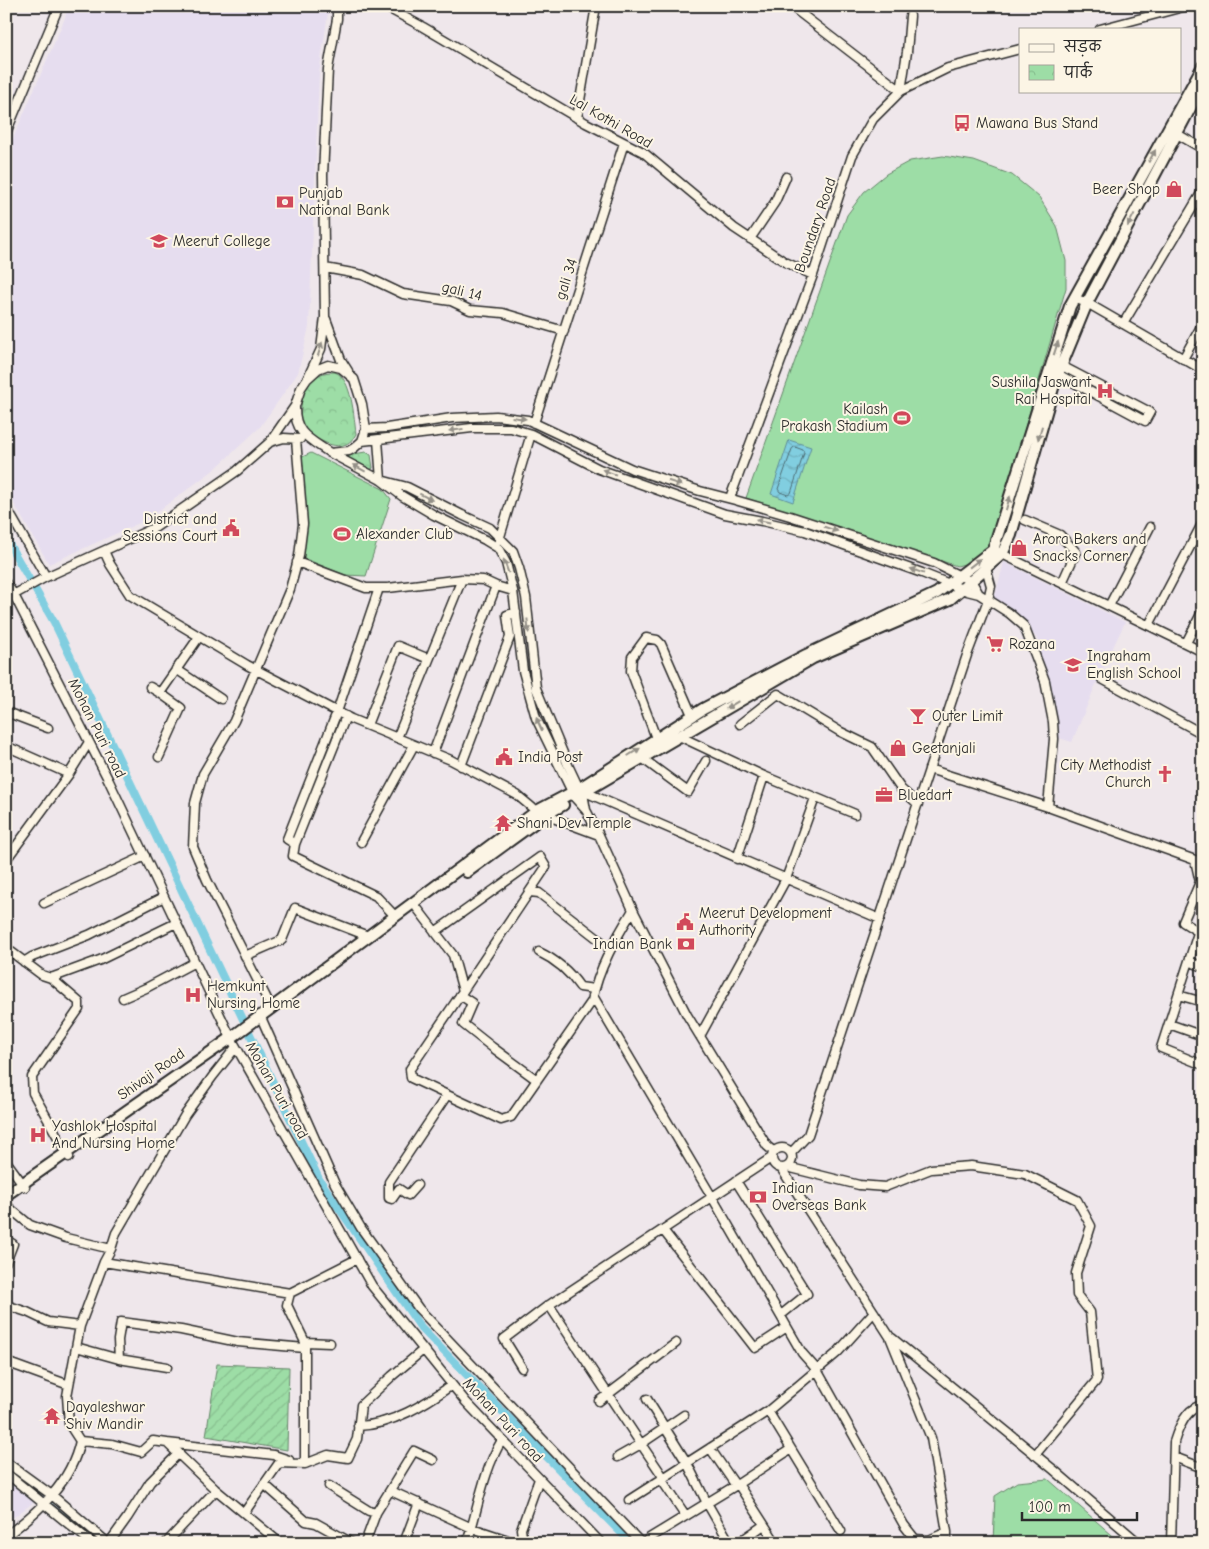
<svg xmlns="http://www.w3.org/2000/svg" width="1209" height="1549" font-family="'Comic Neue','Playpen Sans Deva',sans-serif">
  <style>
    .built { fill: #e6ddef }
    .park { fill: url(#park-crowns); stroke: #648468 }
    .garden { fill: url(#garden-furrows); stroke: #648468 }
    .pitch { fill: #9ddda6; stroke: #648468 }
    .water { fill: url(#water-waves); stroke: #5f8d98 }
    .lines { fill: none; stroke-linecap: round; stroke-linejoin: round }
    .shore { stroke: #4d6c73; stroke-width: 1 }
    .stream { stroke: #5f8d98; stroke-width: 2.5 }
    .canal { stroke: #81cee0; stroke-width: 8 }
    .minor-casing { stroke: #2b2b2b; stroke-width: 11 }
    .major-casing { stroke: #2b2b2b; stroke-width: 14 }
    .minor { stroke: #fcf5e5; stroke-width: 8 }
    .major { stroke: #fcf5e5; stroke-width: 10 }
    .oneway { fill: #949088 }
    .labels { text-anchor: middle; stroke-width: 4; stroke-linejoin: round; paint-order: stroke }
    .street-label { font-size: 15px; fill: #2b2b2b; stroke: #fcf5e5 }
    .poi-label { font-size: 15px; fill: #2b2b2b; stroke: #fcf5e5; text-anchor: start }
  </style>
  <defs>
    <pattern id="park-crowns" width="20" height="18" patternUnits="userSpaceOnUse" patternTransform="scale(1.25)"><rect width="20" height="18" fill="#9ddda6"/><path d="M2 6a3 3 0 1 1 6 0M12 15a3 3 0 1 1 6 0" fill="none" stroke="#87be8f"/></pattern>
    <pattern id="garden-furrows" width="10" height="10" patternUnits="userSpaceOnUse" patternTransform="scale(1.25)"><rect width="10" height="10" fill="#9ddda6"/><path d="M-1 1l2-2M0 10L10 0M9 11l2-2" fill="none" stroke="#87be8f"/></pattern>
    <pattern id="water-waves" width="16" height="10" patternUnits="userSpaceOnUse" patternTransform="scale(1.25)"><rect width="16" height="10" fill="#81cee0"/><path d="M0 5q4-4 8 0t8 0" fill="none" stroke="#70b1c0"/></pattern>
  </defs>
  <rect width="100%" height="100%" fill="#efe7eb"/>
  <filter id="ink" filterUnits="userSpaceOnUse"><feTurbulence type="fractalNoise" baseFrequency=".02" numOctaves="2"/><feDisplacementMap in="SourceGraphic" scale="10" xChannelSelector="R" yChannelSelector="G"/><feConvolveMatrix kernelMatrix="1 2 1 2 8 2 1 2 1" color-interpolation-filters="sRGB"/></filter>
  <g filter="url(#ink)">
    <path class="built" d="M68,6h261l-10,68 -10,253 -11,46 -38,54 -45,42 -69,51 -97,44 -43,-74v-335l59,-137z
      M1004,562l121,60 -27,57 -26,63 -16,-5 -8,-55 -10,-30 5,-6 -25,-31 -24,-15z
      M6,1478l28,24 -28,21z"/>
    <path class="park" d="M335,372c17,6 19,46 21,62 -10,18 -26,12 -40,4 -4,-3 -10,-6 -13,-9 -3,-5 -3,-14 -2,-19 0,-22 11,-39 34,-38z
      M366,452l5,3 2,13 -3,2 -30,-14z"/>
    <path class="garden" d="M217,1364l72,3 -2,83 -81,-14z"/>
    <path class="pitch" d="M943,156l31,5 38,14 27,22 18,29 9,35v27l-75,256 -12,16 -22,6 -211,-68 101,-283 17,-23 22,-18 24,-13z
      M311,453l72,36 8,10 -25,77 -21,-1 -42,-17 2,-48 -5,-52z
      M1048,1479l72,63 1,1h-128l2,-47 22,-14z"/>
    <path class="water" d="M789,440l22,7 -18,55 -22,-8z"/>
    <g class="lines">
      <path class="shore" d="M795,447l8,3 1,3 -13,40 -3,2 -8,-3 -2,-3 14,-40z"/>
      <path class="stream" d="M6,1468l94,75"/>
      <path class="canal" d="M6,539l48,83 265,557 102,149 210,215"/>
      <g class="minor-casing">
        <path id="minor" d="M384,6l39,21 163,96 57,29 91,76 51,34 28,13
          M791,6l110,85 6,-39 3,-36
          M1100,29l87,-23
          M577,118l19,-112
          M1172,131l31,18
          M6,133l53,-127
          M750,239l25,-37 11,-25
          M325,268l38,7 40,19 48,7 19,9 33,3 61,18
          M1074,298l13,5 116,67
          M326,319l15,41 7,11
          M1123,324l80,-134
          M1183,359l20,-36
          M1054,372l91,49 5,-9 -88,-46
          M309,375l12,-26 4,-32 -2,-142 5,-106 9,-50v-13
          M534,423l90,-280
          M366,429l21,-1 65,-10 44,-2 32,4 104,49 68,22 35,9 55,16 144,47 38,19 7,12 30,19 15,13 21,55 8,41 1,17 -6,68 147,53 5,22 3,1
          M378,440l3,40 26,7 55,28 28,13 23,23 6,17 7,29 10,91 32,77 16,34 2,11
          M362,441l110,-13h39l20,6 68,35 126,45 37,7 43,10 117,42 45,18 12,3
          M270,442l14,-4 16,1
          M330,453l51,27 21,16 32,19 51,25 13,8 8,15 7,28 10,80 13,47 39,80 11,12 13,25 34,75 54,105 80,131 6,5
          M730,498l83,-223 39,-119 21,-37 28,-28 47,-23 72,-19
          M6,507l40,70
          M1025,520l35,15 16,17 -14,31
          M499,540l32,-106
          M104,551l6,13 20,31 117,70 104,54 100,41 66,35 18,15 10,5 54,20
          M998,552l205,100
          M297,562l69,26h22l74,-9 21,1 13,6 17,5
          M6,583l8,12 95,186 122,257 141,248 94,116 135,141
          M6,599l40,-22 110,-50 81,-56 33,-29 25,-36 6,-18 6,-9 11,-10 10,-4 13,3 13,11 8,25 4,25 -4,12 -8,7 -5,3 -19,2c-20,-14 -36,-19 -35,-47
          M1109,606l41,-79
          M1149,625l54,-103
          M1186,643l17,-33
          M176,669l45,30
          M1102,679l101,55
          M150,687l10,6 39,-56
          M6,712l42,16
          M346,716l-51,128 -8,-5 50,-127 42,-124
          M740,724l38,-30 61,37 33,16 29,42 17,15
          M367,725l31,-79 31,13
          M679,736l85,40 91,38
          M397,738l65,-159
          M656,738l-25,-67 1,-14 14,-19 11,2 4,4 31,71
          M6,746l63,28
          M433,753l63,-167
          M159,757l22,-49 -21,-15
          M642,758l46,34 18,-31
          M461,766l49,-129 -3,-22 9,-3
          M929,769l119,38
          M585,792l295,127
          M361,842l53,-97
          M295,844l-2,12 83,40 19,20
          M737,859l27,-83
          M6,860l63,-86 20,-32
          M1200,882l-17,40 19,12
          M530,892l9,1 72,56
          M44,903l101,-47
          M417,908l36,47 10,36 -53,78 1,9 90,42 10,-3 81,-116c6,-32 24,-63 41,-91
          M435,932l105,-75 6,10 -83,124
          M1198,933l-37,115 42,17
          M6,948l36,27 9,3 49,-18 76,-37
          M539,952c17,8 30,19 41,35l14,2
          M245,956l37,-16 13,-32 73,28
          M1189,961l14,6
          M24,962l8,-5 57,-22 75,-38
          M51,978l28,24v7l-47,68 1,16 36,64
          M460,995l12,8 -9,21 29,23 45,33
          M1178,995l25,7
          M593,996l119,201 90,156 15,17 87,155 11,14 14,1 18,-8
          M123,998l23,-10 49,-26
          M271,1007l-64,-127 -14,-33 2,-44 8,-29 31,-53 56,-132 9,-33 4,-32 -7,-85
          M260,1015l75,169 26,44 58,81 222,234
          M1169,1024l34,12
          M700,1036l86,-157 29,-81
          M772 1158a10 10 0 1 1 20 0a10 10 0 1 1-20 0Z
          M791,1153l17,-18 159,-480 21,-55 3,-14 -5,-18
          M6,1161l19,26
          M787,1167l72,18 26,2 46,-18 40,-3 54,8 52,26 14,26 -15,47 1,22 13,17 7,68 -62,75
          M781,1168l109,169 41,101 16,94v11
          M736,1181l71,113 -26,21
          M417,1185l-9,10 -9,-6 -7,10 -3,-1v-16l58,-87
          M6,1205l24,20 36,13 45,11
          M663,1230l92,118 32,-21
          M6,1240l7,4 -7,18
          M104,1262l186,31 67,-34
          M6,1305l21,7 21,10 32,4
          M892,1338l162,132 85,73
          M305,1342l25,1
          M76,1347l43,12 -1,-19 3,-18 60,8 57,12 67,6
          M119,1359l48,8
          M6,1362l63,23
          M522,1368l-18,-29 45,-34
          M647,1399l40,64 20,40 23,40
          M599,1401l77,-58
          M768,1411l73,120
          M684,1415l-43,29 -92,-139 222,-147
          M358,1426c34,-1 67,-22 94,-41
          M80,1441l32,3 29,8 12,-11 14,2 48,46 29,24 35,-50 26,1v-122l-18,-37 3,-12
          M167,1443l107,12 15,5
          M710,1448l24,35 4,1 53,-35
          M618,1457l23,-13 23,34
          M1174,1457l29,11
          M6,1462l47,34 55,47
          M302,1463l3,1 23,-9 20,3 9,-19 4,-34 31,-29 31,-26
          M6,1473l86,70
          M661,1479l25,37
          M264,1484l42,37 10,2 36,20
          M329,1486l40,25 7,2
          M391,1491l81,37 45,15
          M629,1500l139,-89 69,-58 37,-41
          M244,1513l36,30
          M6,1536c33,-25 65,-53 74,-95l-11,-17 -2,-28 13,-70 24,-64 7,-13 5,-16 69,-118 28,-39 23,-29
          M648,1539l90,-55 38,59
          M109,1543l18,-25 23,-36 29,-29
          M166,1543l50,-53
          M365,1543l11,-30 38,-62 19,9
          M404,1543l15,-40
          M467,1543c11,-34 16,-72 35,-103
          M523,1543l-2,-14 18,-50
          M738,1543l26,-18
          M1171,1543l3,-101c4,-13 13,-35 29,-37"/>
      </g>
      <g class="major-casing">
        <path id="major" d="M584,792l229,-134 137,-59 52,-45 9,-19 44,-154 32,-78 116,-219
          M467,872l78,-57 18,-10
          M6,1195l225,-157 306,-227 40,-21 126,-81 103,-54 131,-62 56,-43 77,-244 133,-240"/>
      </g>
      <use href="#minor" class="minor"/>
      <use href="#major" class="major"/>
    </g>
    <defs><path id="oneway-solid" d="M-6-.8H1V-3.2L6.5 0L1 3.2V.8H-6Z" transform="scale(1.25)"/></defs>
    <g class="oneway">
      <use href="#oneway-solid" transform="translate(1152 156) rotate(-61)"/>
      <use href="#oneway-solid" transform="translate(1131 220) rotate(118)"/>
      <use href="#oneway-solid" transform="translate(1056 348) rotate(-72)"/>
      <use href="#oneway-solid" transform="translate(320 349) rotate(-73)"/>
      <use href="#oneway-solid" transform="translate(519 418) rotate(7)"/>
      <use href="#oneway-solid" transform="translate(456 430) rotate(173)"/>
      <use href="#oneway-solid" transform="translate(1040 433) rotate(106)"/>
      <use href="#oneway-solid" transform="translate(359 468) rotate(-152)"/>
      <use href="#oneway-solid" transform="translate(609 472) rotate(-160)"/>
      <use href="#oneway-solid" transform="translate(675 483) rotate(18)"/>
      <use href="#oneway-solid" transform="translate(426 497) rotate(27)"/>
      <use href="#oneway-solid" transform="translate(1008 503) rotate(-73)"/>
      <use href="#oneway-solid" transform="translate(763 521) rotate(-168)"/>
      <use href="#oneway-solid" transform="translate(831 529) rotate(18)"/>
      <use href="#oneway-solid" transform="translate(975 563) rotate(-38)"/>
      <use href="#oneway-solid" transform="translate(506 566) rotate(-110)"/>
      <use href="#oneway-solid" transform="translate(917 571) rotate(-160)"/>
      <use href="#oneway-solid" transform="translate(528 626) rotate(85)"/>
      <use href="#oneway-solid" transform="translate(732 705) rotate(149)"/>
      <use href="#oneway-solid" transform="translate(539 724) rotate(-114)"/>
      <use href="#oneway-solid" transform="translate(634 752) rotate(-32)"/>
    </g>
  </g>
  <defs>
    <g id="bus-bare" transform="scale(1.35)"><path d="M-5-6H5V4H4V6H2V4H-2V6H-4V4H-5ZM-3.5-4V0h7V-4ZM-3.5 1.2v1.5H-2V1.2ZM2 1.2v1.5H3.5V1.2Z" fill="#d1495b" stroke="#fcf5e5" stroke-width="2.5" paint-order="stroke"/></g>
    <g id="shop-bare" transform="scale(1.35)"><path d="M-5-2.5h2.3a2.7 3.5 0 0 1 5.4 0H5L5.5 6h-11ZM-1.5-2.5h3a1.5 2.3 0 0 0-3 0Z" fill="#d1495b" stroke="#fcf5e5" stroke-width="2.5" paint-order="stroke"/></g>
    <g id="bank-bare" transform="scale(1.35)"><path d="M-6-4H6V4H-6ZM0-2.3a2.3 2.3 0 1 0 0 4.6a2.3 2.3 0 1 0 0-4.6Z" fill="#d1495b" stroke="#fcf5e5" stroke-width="2.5" paint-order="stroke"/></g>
    <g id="university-bare" transform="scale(1.35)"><path d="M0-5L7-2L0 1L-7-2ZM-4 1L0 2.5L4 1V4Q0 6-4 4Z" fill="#d1495b" stroke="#fcf5e5" stroke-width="2.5" paint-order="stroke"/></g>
    <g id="hospital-bare" transform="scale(1.35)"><path d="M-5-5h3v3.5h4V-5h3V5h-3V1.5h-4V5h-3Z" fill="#d1495b" stroke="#fcf5e5" stroke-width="2.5" paint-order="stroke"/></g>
    <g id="stadium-bare" transform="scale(1.35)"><path d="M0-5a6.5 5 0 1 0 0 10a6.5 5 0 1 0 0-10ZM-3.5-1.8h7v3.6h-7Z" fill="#d1495b" stroke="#fcf5e5" stroke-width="2.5" paint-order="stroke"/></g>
    <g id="civic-bare" transform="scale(1.35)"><path d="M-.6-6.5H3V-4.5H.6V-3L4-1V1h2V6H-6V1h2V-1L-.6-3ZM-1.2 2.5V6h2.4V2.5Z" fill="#d1495b" stroke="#fcf5e5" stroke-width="2.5" paint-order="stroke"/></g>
    <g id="supermarket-bare" transform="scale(1.35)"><path d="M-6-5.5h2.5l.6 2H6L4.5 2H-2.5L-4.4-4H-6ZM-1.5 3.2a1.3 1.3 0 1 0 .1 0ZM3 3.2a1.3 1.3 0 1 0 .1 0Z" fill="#d1495b" stroke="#fcf5e5" stroke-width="2.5" paint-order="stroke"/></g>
    <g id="school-bare" transform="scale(1.35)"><path d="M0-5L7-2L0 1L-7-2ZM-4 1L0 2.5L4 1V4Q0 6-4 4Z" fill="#d1495b" stroke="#fcf5e5" stroke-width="2.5" paint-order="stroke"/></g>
    <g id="bar-bare" transform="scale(1.35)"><path d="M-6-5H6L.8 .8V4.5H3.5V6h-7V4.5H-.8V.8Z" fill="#d1495b" stroke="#fcf5e5" stroke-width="2.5" paint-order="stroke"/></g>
    <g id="church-bare" transform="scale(1.35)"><path d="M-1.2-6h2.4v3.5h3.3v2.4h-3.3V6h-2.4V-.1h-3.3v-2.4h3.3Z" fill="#d1495b" stroke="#fcf5e5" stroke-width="2.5" paint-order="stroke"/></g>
    <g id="office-bare" transform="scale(1.35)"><path d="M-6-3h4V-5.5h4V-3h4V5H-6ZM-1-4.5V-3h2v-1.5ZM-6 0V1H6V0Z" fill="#d1495b" stroke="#fcf5e5" stroke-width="2.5" paint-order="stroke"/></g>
    <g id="temple-bare" transform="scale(1.35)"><path d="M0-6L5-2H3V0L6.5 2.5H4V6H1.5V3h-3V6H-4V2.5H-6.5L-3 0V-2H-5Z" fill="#d1495b" stroke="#fcf5e5" stroke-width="2.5" paint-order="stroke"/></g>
  </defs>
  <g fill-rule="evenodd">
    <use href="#bus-bare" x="962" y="123"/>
    <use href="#shop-bare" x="1174" y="189"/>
    <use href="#bank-bare" x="285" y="202"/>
    <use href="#university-bare" x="159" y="241"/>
    <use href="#hospital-bare" x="1105" y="391"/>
    <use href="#stadium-bare" x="902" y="418"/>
    <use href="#civic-bare" x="231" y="528"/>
    <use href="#stadium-bare" x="342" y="534"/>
    <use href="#shop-bare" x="1019" y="548"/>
    <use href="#supermarket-bare" x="995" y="644"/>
    <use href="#school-bare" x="1073" y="665"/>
    <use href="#bar-bare" x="918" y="716"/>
    <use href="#shop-bare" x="898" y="748"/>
    <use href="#civic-bare" x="504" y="757"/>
    <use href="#church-bare" x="1165" y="774"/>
    <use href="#office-bare" x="884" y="795"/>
    <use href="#temple-bare" x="503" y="823"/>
    <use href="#civic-bare" x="685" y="922"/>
    <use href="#bank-bare" x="686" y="944"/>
    <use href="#hospital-bare" x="193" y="995"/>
    <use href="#hospital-bare" x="38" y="1135"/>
    <use href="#bank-bare" x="758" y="1197"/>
    <use href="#temple-bare" x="52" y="1416"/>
  </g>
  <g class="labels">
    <g class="street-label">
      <text transform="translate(611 121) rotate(30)" y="5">Lal Kothi Road</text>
      <text transform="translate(815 225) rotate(-71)" y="5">Boundary Road</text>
      <text transform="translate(566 279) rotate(-72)" y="5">gali 34</text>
      <text transform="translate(462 291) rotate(14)" y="5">gali 14</text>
      <text transform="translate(97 728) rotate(63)" y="5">Mohan Puri road</text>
      <text transform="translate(151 1074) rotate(-35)" y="5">Shivaji Road</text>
      <text transform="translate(277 1090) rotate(60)" y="5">Mohan Puri road</text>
      <text transform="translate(503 1420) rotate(47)" y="5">Mohan Puri road</text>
    </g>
    <g class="poi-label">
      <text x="976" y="128">Mawana Bus Stand</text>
      <text x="1160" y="194" text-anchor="end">Beer Shop</text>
      <text x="299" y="198">Punjab<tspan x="299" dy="17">National Bank</tspan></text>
      <text x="173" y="246">Meerut College</text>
      <text x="1091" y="387" text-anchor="end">Sushila Jaswant<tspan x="1091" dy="17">Rai Hospital</tspan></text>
      <text x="888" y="414" text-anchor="end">Kailash<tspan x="888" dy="17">Prakash Stadium</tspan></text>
      <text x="217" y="524" text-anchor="end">District and<tspan x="217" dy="17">Sessions Court</tspan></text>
      <text x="356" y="539">Alexander Club</text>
      <text x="1033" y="544">Arora Bakers and<tspan x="1033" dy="17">Snacks Corner</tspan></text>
      <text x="1009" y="649">Rozana</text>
      <text x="1087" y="661">Ingraham<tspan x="1087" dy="17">English School</tspan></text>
      <text x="932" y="721">Outer Limit</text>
      <text x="912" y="753">Geetanjali</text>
      <text x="518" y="762">India Post</text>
      <text x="1151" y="770" text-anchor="end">City Methodist<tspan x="1151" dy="17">Church</tspan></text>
      <text x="898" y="800">Bluedart</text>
      <text x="517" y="828">Shani Dev Temple</text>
      <text x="699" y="918">Meerut Development<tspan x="699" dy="17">Authority</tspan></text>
      <text x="672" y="949" text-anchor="end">Indian Bank</text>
      <text x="207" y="991">Hemkunt<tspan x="207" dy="17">Nursing Home</tspan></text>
      <text x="52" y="1131">Yashlok Hospital<tspan x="52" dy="17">And Nursing Home</tspan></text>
      <text x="772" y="1193">Indian<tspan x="772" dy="17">Overseas Bank</tspan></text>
      <text x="66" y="1412">Dayaleshwar<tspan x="66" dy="17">Shiv Mandir</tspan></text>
    </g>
  </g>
  <rect width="1209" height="1549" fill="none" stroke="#fcf5e5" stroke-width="25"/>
  <rect x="12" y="12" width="1184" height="1524" fill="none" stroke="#2b2b2b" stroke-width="2" filter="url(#ink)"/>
  <rect x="1019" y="28" width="162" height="65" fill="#fcf5e5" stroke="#a8a49b"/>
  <rect x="1029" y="44" width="25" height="8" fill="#fcf5e5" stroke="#a8a49b"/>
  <text x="1064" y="52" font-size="15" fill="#2b2b2b">सड़क</text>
  <rect x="1029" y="65" width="25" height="15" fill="url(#park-crowns)" stroke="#a8a49b"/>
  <text x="1064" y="78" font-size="15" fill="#2b2b2b">पार्क</text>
  <path d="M1022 1512v8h115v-8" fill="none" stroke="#2b2b2b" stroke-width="2.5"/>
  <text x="1029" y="1512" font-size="15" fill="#2b2b2b" stroke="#fcf5e5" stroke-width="4" paint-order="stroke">100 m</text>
</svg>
